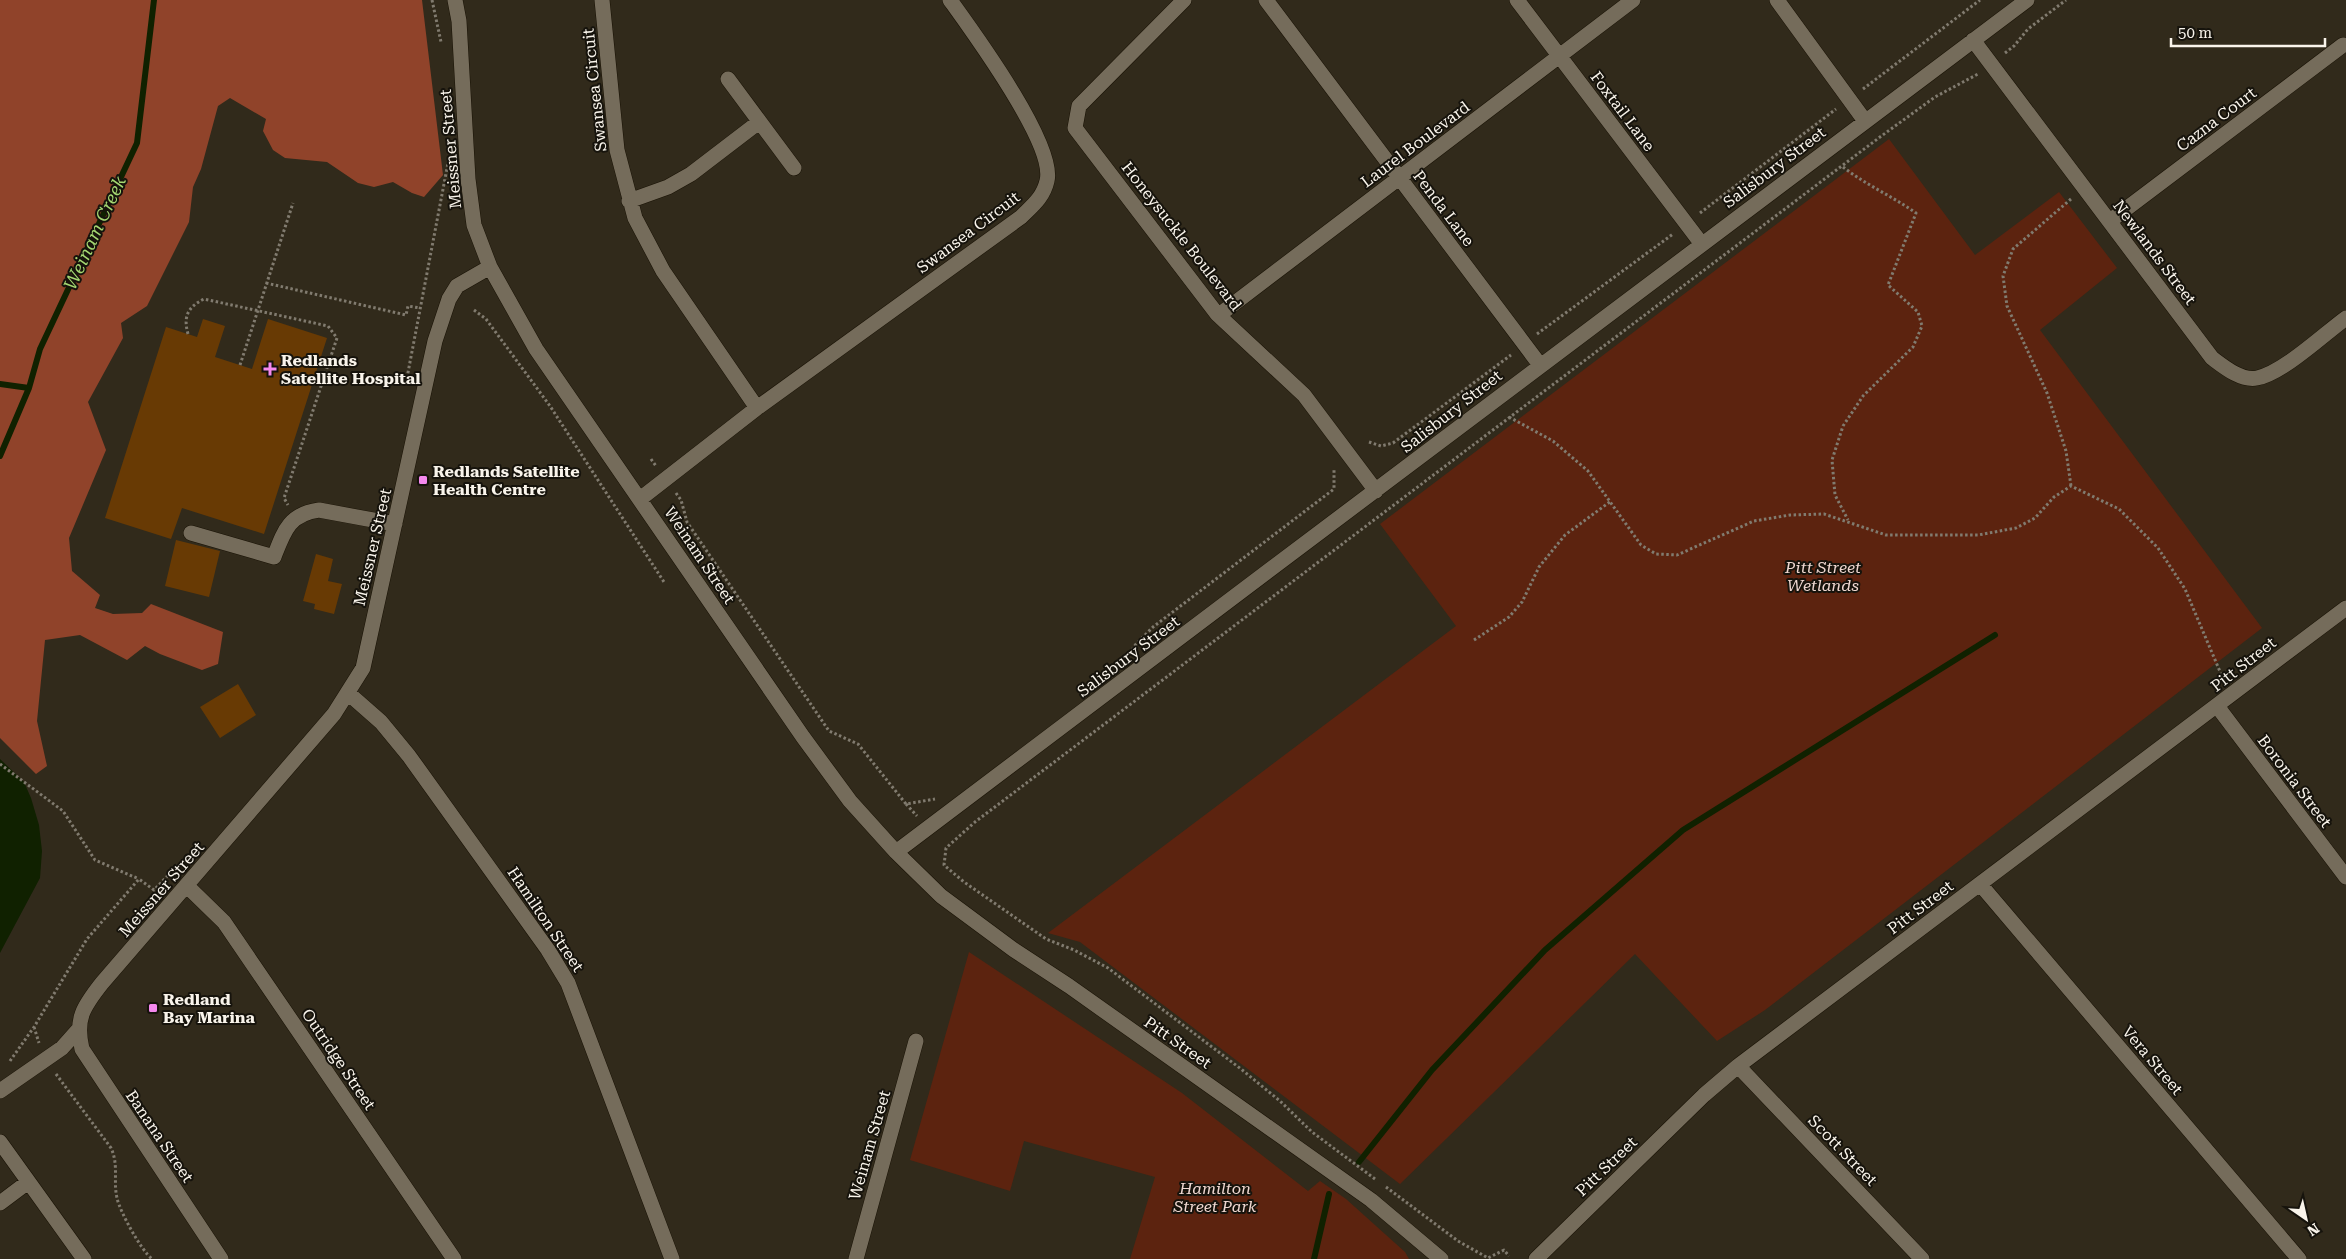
<svg xmlns="http://www.w3.org/2000/svg" width="2346" height="1259" font-family="'Roboto Serif',serif">
  <style>
    .green { fill: #5c230f }
    .forest { fill: #90432a }
    .water { fill: #102100 }
    .lines { fill: none; stroke-linecap: round; stroke-linejoin: round }
    .stream { stroke: #102100; stroke-width: 6 }
    .building { fill: #683a04 }
    .minor-casing { stroke: #191205; stroke-width: 16 }
    .path { stroke: #817b6f; stroke-width: 3; stroke-dasharray: 2.5 2.5; stroke-linecap: butt }
    .minor { stroke: #756c5b; stroke-width: 15 }
    .poi-dot { fill: #f589ee; stroke: #16130c; stroke-width: 2 }
    .labels { text-anchor: middle; stroke-width: 4; stroke-linejoin: round; paint-order: stroke }
    .street-label { font-size: 16px; fill: #f9f4eb; stroke: #16130c }
    .poi-label { font-size: 16px; font-weight: bold; fill: #f9f4eb; stroke: #16130c; text-anchor: start }
    .park-label { font-size: 16px; font-style: italic; fill: #efd7d0; stroke: #16130c }
    .water-label { font-size: 18px; font-style: italic; fill: #a5d872; stroke: #16130c }
  </style>
  <rect width="100%" height="100%" fill="#312a1b"/>
  <path class="green" d="M1889,139l86,116 84,-63 58,76 -77,62 222,298 -497,382 -48,31 -82,-87 -235,230 -320,-242 -32,-9 408,-307 -76,-102z
    M969,952l213,141 126,98 12,-10 26,18 59,53 4,7h-279l25,-82 -131,-36 -14,50 -100,-31z"/>
  <path class="forest" d="M0,0h422l21,175 -19,22 -12,-4 -19,-11 -19,5 -16,-4 -31,-21 -42,-4 -12,-8 -10,-19 3,-12 -36,-21 -12,8 -17,63 -8,18 -4,35 -42,84 -26,17 2,15 -35,64 18,48 -37,88 3,33 28,24 -5,13 18,6 29,-1 9,-9 72,28 -5,32 -16,6 -42,-16 -15,-8 -18,14 -47,-25 -35,5 -8,81 10,45 -11,8 -36,-36z"/>
  <path class="water" d="M0,759l24,23 7,16 8,27 3,26 -2,27 -40,75z"/>
  <g class="lines">
    <path class="stream" d="M0,384l29,4
      M0,456l29,-68 11,-39 97,-206 17,-143
      M1359,1162l73,-92 113,-120 138,-120 312,-195
      M1314,1259l15,-65"/>
  </g>
  <path class="building" d="M203,319l22,7 -10,31 37,12 16,-50 59,19 -63,196 -82,-26 -11,31 -66,-21 61,-191 31,10z
    M176,540l44,11 -11,46 -44,-11z
    M316,554l17,5 -5,22 14,3 -8,30 -20,-5 1,-5 -12,-3z
    M238,684l18,31 -36,23 -20,-31z"/>
  <g class="lines">
    <g class="minor-casing">
      <path id="minor" d="M455,0l4,21 9,158 6,46 16,42 46,82 267,388 47,64 46,51 45,44 73,54 55,36 302,214 70,59
        M602,0l15,150 18,68 28,53 94,137
        M1184,0l-105,106 -4,22 142,186 87,81 72,96
        M1266,0l274,365
        M1517,0l184,243
        M1777,0l88,121
        M1973,40l239,318c12,9 29,23 45,20 26,-5 67,-44 89,-60
        M728,79l66,89
        M629,201l39,-14 23,-13 68,-52
        M2110,221l233,-176
        M1219,315l414,-315
        M640,499l117,-91 264,-191c11,-11 22,-19 26,-36 9,-36 -74,-149 -97,-181
        M191,533l83,24c10,-26 15,-43 45,-47l76,14
        M348,693l33,29 28,34 139,194 20,33 104,276
        M2217,706l129,171
        M896,852c377,-284 753,-570 1131,-852
        M1980,884l319,375
        M187,886l37,36 230,337
        M1738,1066l184,193
        M0,1091l62,-43 16,-18
        M0,1142l84,117
        M0,1203l28,-21
        M221,1259l-139,-210c-7,-30 1,-42 20,-66l232,-269 29,-46 72,-327 14,-42 8,-13 33,-19
        M856,1259l60,-218
        M1536,1259l168,-164 34,-29 608,-458"/>
    </g>
    <path class="path" d="M432,0l9,42
      M2005,53l9,-7 14,-17 38,-29
      M1863,89l117,-89
      M1843,167c23,18 49,29 73,46l-28,72 30,27 4,14 -9,21 -50,49 -20,30 -11,34 3,35 13,25
      M2071,199l-58,50 -10,27 4,30 40,87 19,58 5,35
      M1700,213l136,-104
      M266,283l140,32 2,-9 12,2
      M474,310l12,9 64,87 114,176
      M188,334c-5,-18 0,-27 16,-35l124,27 9,12 -53,160 4,7
      M1537,334l136,-100
      M240,365l53,-162
      M406,383l42,-220
      M1509,417l44,24 35,30 53,74 15,9 21,1 77,-34 36,-6 34,-1 62,21h92l38,-7 19,-10 19,-21 17,-11 48,23 39,39 27,41 39,92
      M1369,442l12,4 12,-3 118,-88
      M651,459l5,7
      M676,493l5,7 6,22 142,209 29,13 48,60 29,-5
      M1474,640l35,-23 13,-15 17,-35 26,-32 46,-34
      M1132,650l4,-6 17,-17 181,-138v-20
      M0,764l63,47 32,49 44,19
      M906,804l11,12
      M34,1027l5,16
      M10,1061l24,-34 53,-88 52,-60 15,11 24,-25
      M56,1074l55,74c8,17 2,33 6,50 3,14 24,52 35,61
      M1375,1179l-63,-47 -32,-31 -39,-32 -133,-101 -34,-18 -28,-11 -82,-57 -20,-17 2,-17 29,-26 905,-685 55,-40 43,-23
      M1386,1187l72,54 30,17 16,-8 5,6"/>
    <use href="#minor" class="minor"/>
  </g>
  <g class="poi-dot">
    <path d="M267.5 361.5h5v5h5v5h-5v5h-5v-5h-5v-5h5z"/>
    <rect x="418" y="475" width="10" height="10" rx="2.5"/>
    <rect x="148" y="1003" width="10" height="10" rx="2.5"/>
  </g>
  <g class="labels">
    <g class="street-label">
      <text transform="translate(594 90) rotate(-96)" y="6">Swansea Circuit</text>
      <text transform="translate(1623 111) rotate(53)" y="6">Foxtail Lane</text>
      <text transform="translate(2216 119) rotate(-37)" y="6">Cazna Court</text>
      <text transform="translate(1415 144) rotate(-37)" y="6">Laurel Boulevard</text>
      <text transform="translate(450 149) rotate(-95)" y="6">Meissner Street</text>
      <text transform="translate(1774 167) rotate(-37)" y="6">Salisbury Street</text>
      <text transform="translate(1444 208) rotate(53)" y="6">Penda Lane</text>
      <text transform="translate(968 232) rotate(-37)" y="6">Swansea Circuit</text>
      <text transform="translate(1182 236) rotate(52)" y="6">Honeysuckle Boulevard</text>
      <text transform="translate(2155 252) rotate(53)" y="6">Newlands Street</text>
      <text transform="translate(1451 411) rotate(-38)" y="6">Salisbury Street</text>
      <text transform="translate(372 547) rotate(-77)" y="6">Meissner Street</text>
      <text transform="translate(700 555) rotate(56)" y="6">Weinam Street</text>
      <text transform="translate(1128 656) rotate(-37)" y="6">Salisbury Street</text>
      <text transform="translate(2243 664) rotate(-38)" y="6">Pitt Street</text>
      <text transform="translate(2295 781) rotate(53)" y="6">Boronia Street</text>
      <text transform="translate(161 889) rotate(-49)" y="6">Meissner Street</text>
      <text transform="translate(1920 907) rotate(-37)" y="6">Pitt Street</text>
      <text transform="translate(546 919) rotate(56)" y="6">Hamilton Street</text>
      <text transform="translate(1178 1042) rotate(35)" y="6">Pitt Street</text>
      <text transform="translate(339 1059) rotate(56)" y="6">Outridge Street</text>
      <text transform="translate(2153 1060) rotate(50)" y="6">Vera Street</text>
      <text transform="translate(160 1136) rotate(56)" y="6">Banana Street</text>
      <text transform="translate(869 1145) rotate(-74)" y="6">Weinam Street</text>
      <text transform="translate(1843 1150) rotate(46)" y="6">Scott Street</text>
      <text transform="translate(1606 1166) rotate(-44)" y="6">Pitt Street</text>
    </g>
    <g class="poi-label">
      <text x="281" y="366">Redlands<tspan x="281" dy="18">Satellite Hospital</tspan></text>
      <text x="433" y="477">Redlands Satellite<tspan x="433" dy="18">Health Centre</tspan></text>
      <text x="163" y="1005">Redland<tspan x="163" dy="18">Bay Marina</tspan></text>
    </g>
    <g class="park-label">
      <text x="1823" y="573">Pitt Street<tspan x="1823" dy="18">Wetlands</tspan></text>
      <text x="1215" y="1194">Hamilton<tspan x="1215" dy="18">Street Park</tspan></text>
    </g>
    <g class="water-label">
      <text transform="translate(95 233) rotate(-65)" y="6">Weinam Creek</text>
    </g>
  </g>
  <g transform="translate(2306 1219) rotate(146)" stroke="#16130c" stroke-width="4" paint-order="stroke">
  <path d="M0-4L9 19L0 12L-9 19Z" fill="#f9f4eb"/>
  <text y="-8" font-size="14" font-weight="bold" text-anchor="middle" fill="#f9f4eb">N</text>
  </g>
  <path d="M2171 38v8h154v-8" fill="none" stroke="#f9f4eb" stroke-width="2.5"/>
  <text x="2178" y="38" font-size="15" fill="#f9f4eb" stroke="#16130c" stroke-width="4" paint-order="stroke">50 m</text>
</svg>
